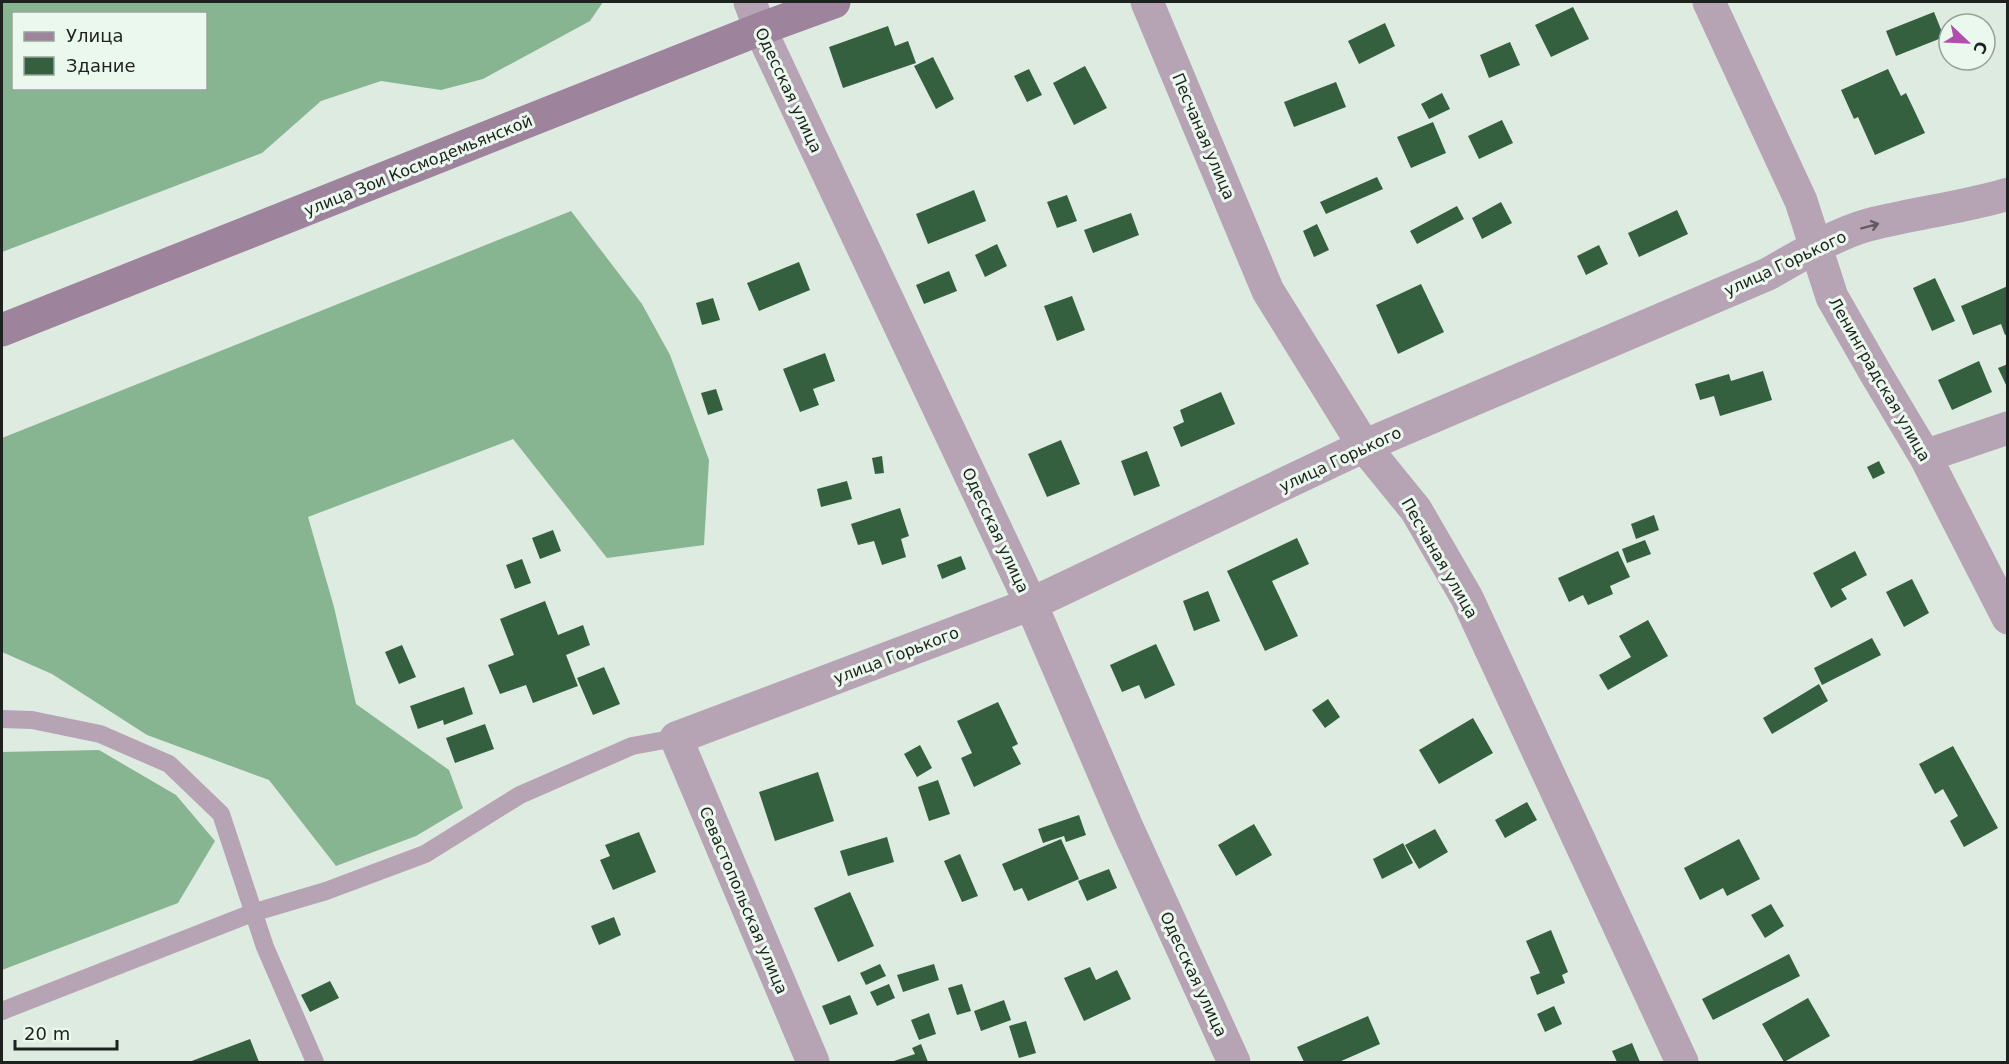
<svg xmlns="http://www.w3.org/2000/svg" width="2009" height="1064" font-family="'DejaVu Sans',sans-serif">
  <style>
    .forest { fill: #88b591; fill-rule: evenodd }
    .building { fill: #35603f }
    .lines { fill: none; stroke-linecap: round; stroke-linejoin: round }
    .lane { stroke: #b6a4b5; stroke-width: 18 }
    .street { stroke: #b6a4b5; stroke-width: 33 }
    .secondary { stroke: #9e839d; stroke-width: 33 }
    .oneway { stroke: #625c62 }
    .labels { text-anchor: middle; stroke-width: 6; stroke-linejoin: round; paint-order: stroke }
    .street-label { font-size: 16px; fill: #1d221e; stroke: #ebf8ed }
  </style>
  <rect width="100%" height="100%" fill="#deebe0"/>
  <path class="forest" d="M2,2h601l-13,19 -107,58 -42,11 -60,-9 -60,20 -59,52 -260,99zM14,14h192v74h-192z
    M571,211l71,93 28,51 39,105 -5,85 -97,13 -94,-119 -205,78 26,90 22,97 93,66 14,38 -47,28 -80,30 -67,-86 -122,-45 -95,-61 -50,-22v-214z
    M99,750l77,45 39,46 -37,62 -176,67v-218z"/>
  <path class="building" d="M1573,7l16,32 -38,18 -16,-32z
    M1934,12l10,25 -48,19 -10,-25z
    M1385,23l10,23 -36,18 -11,-23z
    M888,26l7,20 13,-5 8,22 -73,25 -14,-41z
    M1510,42l10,23 -31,13 -9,-23z
    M933,57l21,42 -18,10 -22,-43z
    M1085,66l22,42 -33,17 -21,-42z
    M1029,69l13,26 -15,7 -13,-26z
    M1888,69l13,27 5,-3 19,40 -50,22 -17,-38 -4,2 -13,-29z
    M1336,82l10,25 -52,20 -10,-25z
    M1442,93l8,16 -21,10 -8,-15z
    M1502,120l11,23 -34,16 -11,-23z
    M1433,122l13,31 -35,15 -14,-31z
    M1377,177l6,12 -57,25 -6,-12z
    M974,190l12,31 -58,23 -12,-30z
    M1067,195l10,26 -20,7 -10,-26z
    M1501,202l11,21 -30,16 -10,-21z
    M1457,206l7,13 -47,25 -7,-13z
    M1677,210l11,24 -49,23 -11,-24z
    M1131,213l8,22 -46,18 -9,-23z
    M1317,224l12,26 -15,7 -11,-26z
    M997,244l10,22 -22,11 -10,-22z
    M1599,245l9,19 -22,11 -9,-19z
    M799,262l11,28 -51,21 -12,-28z
    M949,271l8,20 -33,13 -8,-19z
    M1935,278l20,43 -23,10 -19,-43z
    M1421,284l23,48 -46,22 -22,-49z
    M2008,286v48l-3,1 -4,-11 -28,11 -12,-29z
    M1072,296l13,34 -28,11 -13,-35z
    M713,298l7,22 -18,5 -6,-22z
    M825,353l10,28 -22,8 6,16 -19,7 -17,-43z
    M1979,361l13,31 -40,18 -14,-30z
    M2008,364v25l-10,-21z
    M1763,371l9,29 -52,16 -6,-20 -14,4 -5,-16 34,-10 2,7z
    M716,389l7,21 -15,5 -7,-22z
    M1221,392l14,32 -54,23 -8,-20 11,-5 -4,-12z
    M1061,440l19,44 -33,13 -19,-43z
    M1147,451l13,35 -26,10 -13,-35z
    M882,456l2,17 -9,1 -3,-16z
    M1879,461l6,12 -12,6 -6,-12z
    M847,481l5,18 -31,8 -4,-18z
    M900,508l9,28 -8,3 5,18 -24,8 -8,-24 -16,4 -7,-21z
    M1654,515l5,15 -23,9 -5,-15z
    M553,530l8,21 -21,8 -8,-21z
    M1297,538l12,26 -37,17 26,55 -33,15 -38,-80z
    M1645,540l6,14 -24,9 -5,-14z
    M1618,551l12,26 -20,9 3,8 -25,11 -5,-10 -14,7 -11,-24z
    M1855,551l12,24 -26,14 6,10 -16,9 -18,-35z
    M961,556l5,13 -24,10 -5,-14z
    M522,559l9,24 -16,6 -9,-24z
    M1912,579l17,34 -25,14 -18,-35z
    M1208,591l12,30 -26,10 -11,-30z
    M545,601l13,34 25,-10 7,20 -24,10 12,31 -45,17 -7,-18 -26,9 -12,-29 26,-10 -14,-36z
    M1648,620l20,36 -60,34 -9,-15 32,-18 -12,-21z
    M1872,638l9,17 -59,30 -8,-17z
    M1156,644l19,41 -30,14 -6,-14 -17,7 -12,-27z
    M402,645l14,32 -17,7 -14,-32z
    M604,667l16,37 -27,11 -16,-37z
    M1819,684l9,17 -56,33 -9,-16z
    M464,687l9,27 -29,11 -1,-5 -25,9 -8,-23z
    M1328,699l12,18 -15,11 -13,-18z
    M998,702l20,42 -6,3 9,17 -47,23 -13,-29 11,-5 -15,-32z
    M1473,718l20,35 -54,31 -20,-34z
    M485,724l9,25 -39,14 -9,-25z
    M920,745l12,23 -15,9 -13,-23z
    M1953,746l45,82 -34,19 -14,-26 8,-5 -15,-27 -8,5 -16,-30z
    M818,772l16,49 -59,20 -16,-49z
    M938,780l12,34 -21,7 -11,-34z
    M1527,802l10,18 -32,18 -10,-18z
    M1079,815l7,20 -20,7 -2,-6 -21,7 -5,-14z
    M1254,824l18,31 -36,21 -18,-31z
    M1435,829l13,23 -29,17 -14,-24z
    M639,832l17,40 -43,18 -13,-30 10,-4 -5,-11z
    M887,837l7,25 -46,14 -8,-25z
    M1061,839l18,40 -51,22 -6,-13 -8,3 -12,-27z
    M1739,839l21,40 -33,17 -4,-8 -23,12 -16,-32z
    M1403,843l10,20 -31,16 -9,-20z
    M960,854l18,42 -16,6 -18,-41z
    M1109,869l8,19 -30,13 -9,-20z
    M850,892l24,54 -36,16 -24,-54z
    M1771,904l13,22 -19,12 -14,-23z
    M614,917l7,18 -22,10 -8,-19z
    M1551,930l17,42 -6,3 3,8 -28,12 -7,-18 10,-4 -14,-32z
    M1789,954l11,22 -87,44 -11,-21z
    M880,964l6,12 -20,9 -6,-12z
    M934,964l5,16 -36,12 -6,-17z
    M1090,967l6,13 21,-10 14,29 -47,22 -20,-43z
    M330,981l9,17 -29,14 -9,-17z
    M889,984l6,14 -18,8 -7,-14z
    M962,984l9,27 -14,4 -9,-27z
    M850,995l8,19 -28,11 -8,-19z
    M1808,998l22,38 -46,26 -22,-38z
    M1004,1000l7,20 -30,11 -7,-20z
    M1554,1006l8,18 -17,8 -8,-18z
    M929,1013l7,21 -17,6 -8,-20z
    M1368,1016l12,28 -41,18h-35l-7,-15z
    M1026,1021l10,32 -17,5 -10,-32z
    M250,1039l9,23h-70z
    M1632,1043l8,19h-23l-5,-11z
    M921,1044l7,18h-37l24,-8 -3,-6z"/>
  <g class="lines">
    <path class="lane" d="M2,719l30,1 68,14 69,30 52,50 44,133 50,115
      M2,1011l253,-99 71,-21 99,-37 95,-59 112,-49 44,-8"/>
    <path class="street" d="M750,2l10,27 271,575 95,221 108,237
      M1147,2l121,289 96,155 52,64 51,88 215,464
      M1709,2l92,199 31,96 44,77 49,82 83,162
      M1925,456l83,-28
      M813,1062l-137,-324 355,-134 333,-158 404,-172c30,-17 67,-40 100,-49 46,-12 93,-17 140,-31"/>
    <path class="secondary" d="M2,330l758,-301 74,-27"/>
  </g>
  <defs><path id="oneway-shaft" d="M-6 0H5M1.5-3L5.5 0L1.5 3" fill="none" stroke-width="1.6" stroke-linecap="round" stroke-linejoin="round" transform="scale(1.5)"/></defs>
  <use class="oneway" href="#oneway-shaft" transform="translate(1870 226) rotate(-15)"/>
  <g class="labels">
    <g class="street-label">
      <text transform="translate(789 90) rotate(65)" y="6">Одесская улица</text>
      <text transform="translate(1204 136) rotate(67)" y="6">Песчаная улица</text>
      <text transform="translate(418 165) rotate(-22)" y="6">улица Зои Космодемьянской</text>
      <text transform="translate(1785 263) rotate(-25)" y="6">улица Горького</text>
      <text transform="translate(1880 379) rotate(60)" y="6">Ленинградская улица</text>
      <text transform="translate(1340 459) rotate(-25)" y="6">улица Горького</text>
      <text transform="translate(996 530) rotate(65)" y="6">Одесская улица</text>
      <text transform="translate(1440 558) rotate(60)" y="6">Песчаная улица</text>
      <text transform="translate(896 655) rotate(-21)" y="6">улица Горького</text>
      <text transform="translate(744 900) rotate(67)" y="6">Севастопольская улица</text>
      <text transform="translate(1194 974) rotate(65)" y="6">Одесская улица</text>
    </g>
  </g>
  <rect width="2009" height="1064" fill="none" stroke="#1d221e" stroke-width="6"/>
  <rect x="12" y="12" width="195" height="78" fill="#ebf8ed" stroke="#99a29a" stroke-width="1.5"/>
  <rect x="24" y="32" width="30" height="9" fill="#9e839d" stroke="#99a29a" stroke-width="1.5"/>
  <text x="66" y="42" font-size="18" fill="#1d221e">Улица</text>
  <rect x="24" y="57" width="30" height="18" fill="#35603f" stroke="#99a29a" stroke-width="1.5"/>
  <text x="66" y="72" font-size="18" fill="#1d221e">Здание</text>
  <g transform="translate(1967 42) rotate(113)"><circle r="28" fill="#ebf8ed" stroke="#99a29a" stroke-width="1.5"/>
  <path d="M0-4.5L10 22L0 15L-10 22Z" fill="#b24cb1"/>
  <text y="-9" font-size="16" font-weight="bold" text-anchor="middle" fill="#1d221e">С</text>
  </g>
  <path d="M15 1040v9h102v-9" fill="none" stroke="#1d221e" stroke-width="3"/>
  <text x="24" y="1040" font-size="18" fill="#1d221e" stroke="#ebf8ed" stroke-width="4.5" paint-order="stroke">20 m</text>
</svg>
